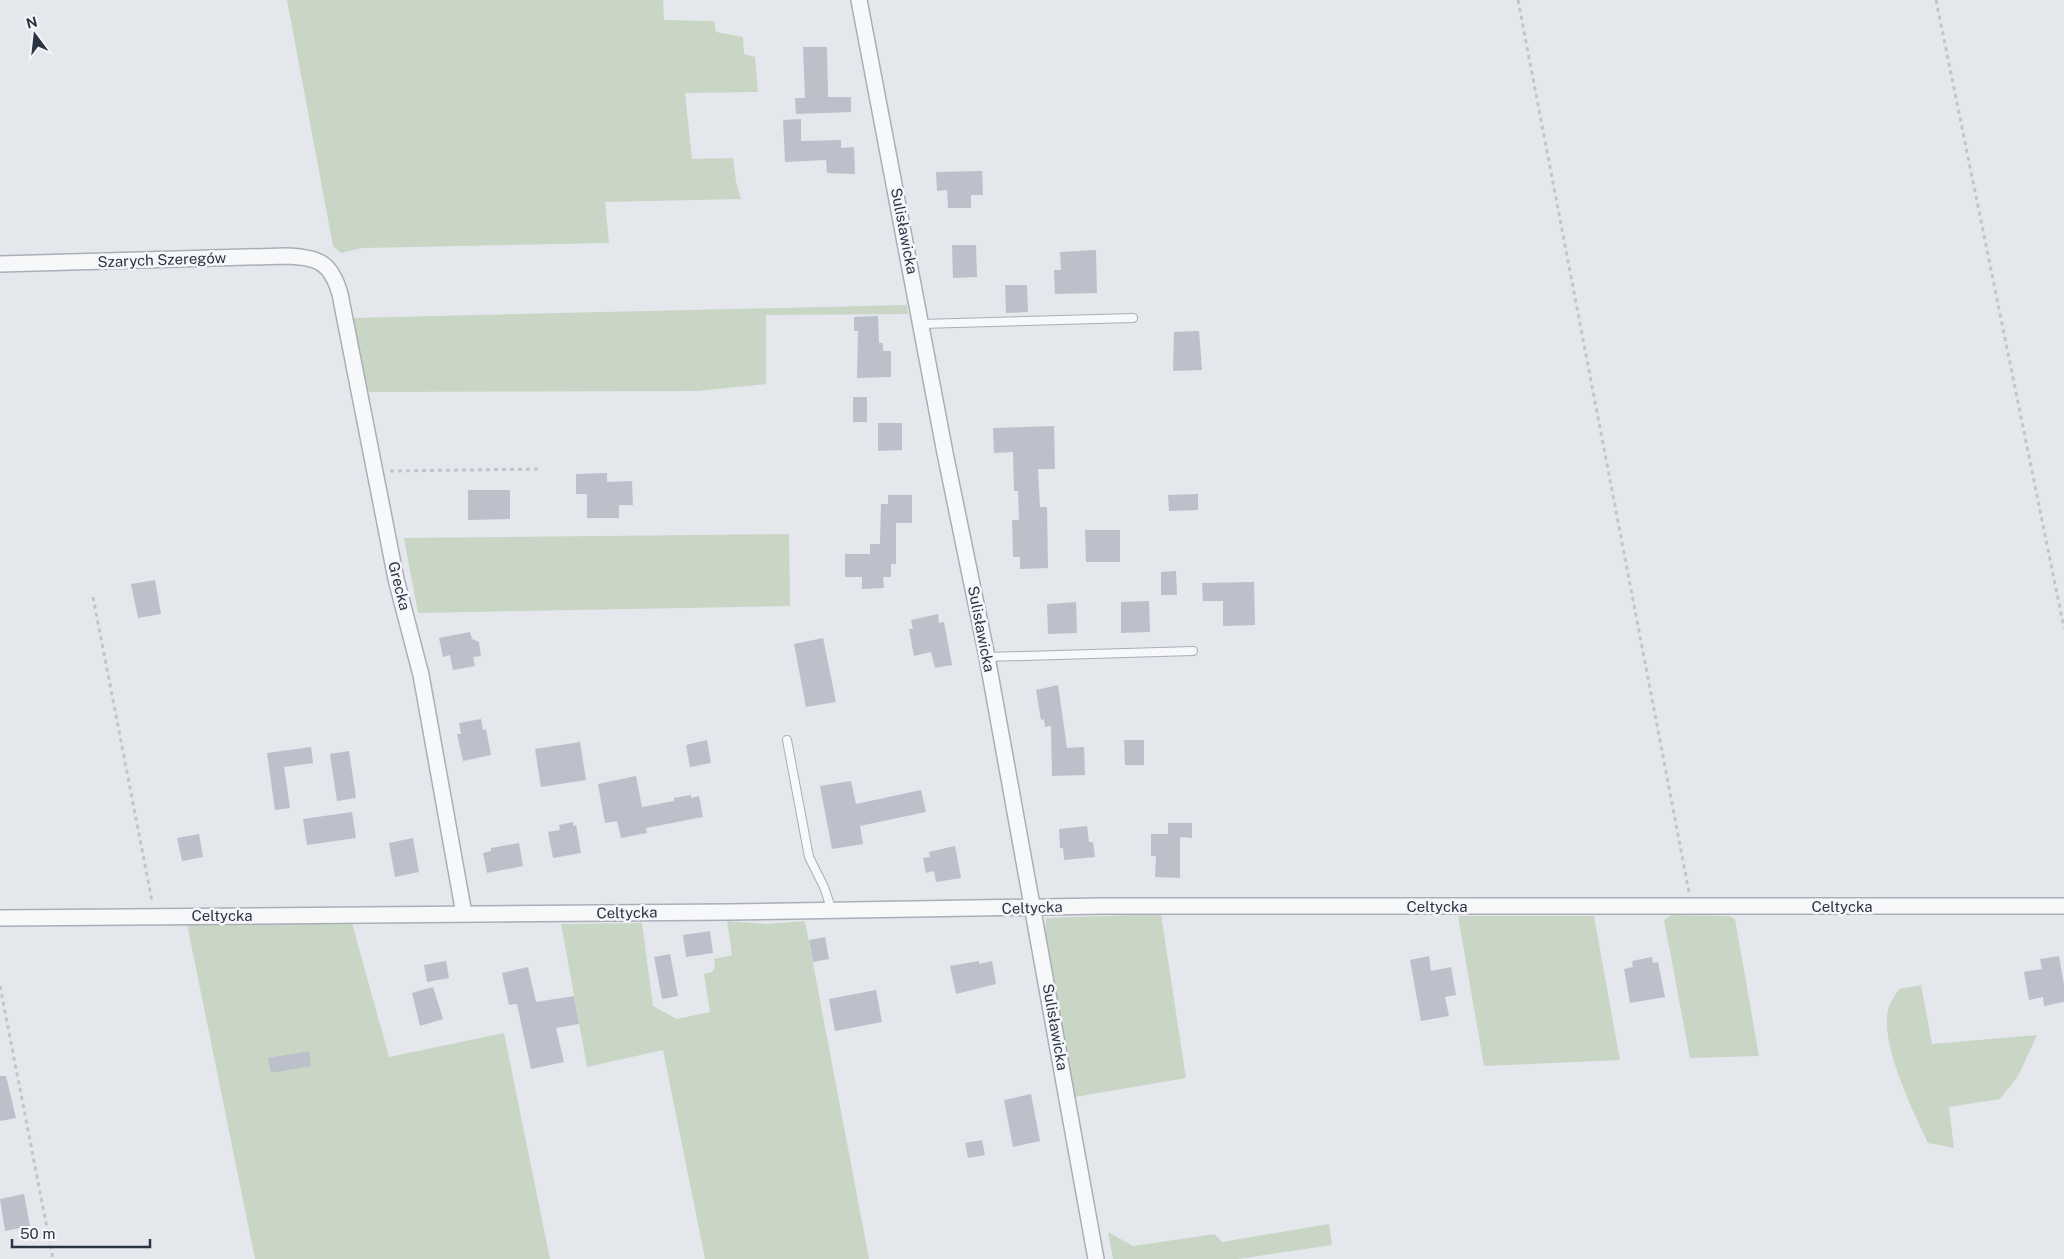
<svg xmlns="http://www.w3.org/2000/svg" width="2064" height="1259" font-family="'Public Sans',sans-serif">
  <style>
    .green { fill: #c9d6c5 }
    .building { fill: #bbc0ca }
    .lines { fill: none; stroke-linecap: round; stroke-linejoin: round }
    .service-casing { stroke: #a9aeb7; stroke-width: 10 }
    .minor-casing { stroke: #a9aeb7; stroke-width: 18 }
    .path { stroke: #c2c5cb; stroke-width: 3; stroke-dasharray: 4 4; stroke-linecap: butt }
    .service { stroke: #f7f8fa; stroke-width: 8 }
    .minor { stroke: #f7f8fa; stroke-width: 15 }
    .labels { text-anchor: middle; stroke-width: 5; stroke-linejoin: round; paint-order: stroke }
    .street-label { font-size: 15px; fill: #2b3445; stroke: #f4f6f9 }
  </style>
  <rect width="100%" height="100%" fill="#e4e7ec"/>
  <path class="green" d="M287,0h376l1,20 50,1 2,11 27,5 1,17 11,3 3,35 -73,1 7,66 41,-1 3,24 5,17 -136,3 4,41 -247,5 -21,5 -8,-7z
    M907,305l1,9 -142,1v69l-69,7 -331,1 -14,-74z
    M789,534l1,72 -372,7 -14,-75z
    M1161,914l25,164 -111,19 -30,-168 1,-11z
    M1672,915l57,1 6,3 24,137 -69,2 -26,-138z
    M1458,916h136l26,144 -136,6z
    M727,921l39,3 39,-3 64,338h-164l-42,-209 -76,17 -26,-143 81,-1 11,83 24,13 33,-7 -6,-38 8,-2 3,-5 -1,-8 18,-4z
    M352,923l37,134 115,-24 46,226h-295l-68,-335z
    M1921,985l11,59 105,-9 -19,41 -18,23 -51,8 5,41 -26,-5c-15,-32 -48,-99 -40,-133 2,-7 7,-15 11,-21z
    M1329,1224l3,21 -94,14h-125l-5,-27 25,14 82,-12 7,8z"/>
  <path class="building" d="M803,47h24l1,50h23v15l-55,2 -1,-16h10z
    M801,119v22l40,-1v8l13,-1 1,27 -28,-1 -1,-13 -41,2 -2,-42z
    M982,171l1,24h-12v13h-23l-1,-18 -10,1 -1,-19z
    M952,245h24l1,32 -24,1z
    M1096,250l1,43 -42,1 -1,-24h7l-1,-18z
    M1005,285h22l1,27 -22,1z
    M878,316l1,27h4v8h8v26l-34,1 1,-47h-4v-14z
    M1199,331l3,39 -29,1 1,-39z
    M853,397h14v25h-14z
    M878,423h24v27l-24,1z
    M1054,426l1,43h-17l2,38h7l1,61 -28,1v-12h-7l-1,-37h7l-1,-29h-4l-1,-39 -19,1 -1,-25z
    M607,473v9l25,-1 1,24h-14v13h-32v-24h-11v-20z
    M468,490h42v29l-42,1z
    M1198,494v16l-29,1 -1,-16z
    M888,495h24v28h-16v41h-5v13h-8l1,11 -22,1v-12h-17v-23h25v-10h10l1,-40h7z
    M1085,530h35v32h-34z
    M1176,571l1,24h-16v-23z
    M155,580l6,34 -23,4 -7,-34z
    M1254,582l1,43 -32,1v-25h-20l-1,-18z
    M1149,601l1,31 -29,1v-31z
    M1076,602l1,31 -29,1 -1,-30z
    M938,614l1,9 5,-1 8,43 -17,3 -4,-16 -17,4 -5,-27h4l-2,-9z
    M470,632l2,7 7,3 2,14 -8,1 2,9 -22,4 -3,-15 -7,2 -4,-19z
    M823,638l13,64 -30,5 -12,-63z
    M1058,685l9,63 17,-1 1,28 -33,1 -1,-50 -6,1 -1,-8 -3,1 -5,-30z
    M481,719l2,11 3,-1 5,26 -28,6 -6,-27h4l-2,-11z
    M707,740l4,23 -21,4 -4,-22z
    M1124,740h20v25h-19z
    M580,742l6,38 -45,7 -6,-38z
    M311,747l2,16 -29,4 6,41 -15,2 -8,-57z
    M349,751l7,47 -19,3 -7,-47z
    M636,776l6,31 32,-6v-3l17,-3v3l8,-2 4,21 -57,11 1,5 -26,5 -4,-17 -12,2 -7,-39z
    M851,781l5,23 65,-14 5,22 -66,14 3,18 -31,5 -12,-63z
    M352,812l4,26 -49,7 -4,-26z
    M573,822v4l3,-1 5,28 -28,5 -5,-26 12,-2 -1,-5z
    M1168,823h24v15l-12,-1v41l-25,-1 1,-21h-5v-22h17z
    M1087,826l2,16h4l2,15 -31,3 -1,-12h-3l-1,-19z
    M199,834l4,23 -21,4 -5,-23z
    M413,838l6,34 -24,5 -6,-34z
    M519,843l4,23 -36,7 -4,-20 8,-2v-3z
    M955,846l6,32 -25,4 -2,-11 -8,2 -3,-15 7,-1 -1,-5z
    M710,931l3,22 -27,4 -3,-22z
    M825,937l4,22 -16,3 -4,-22z
    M670,954l8,42 -16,3 -8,-42z
    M1429,956l2,15 20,-4 5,28 -11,2 4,19 -28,5 -11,-61z
    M2059,956l5,29v17l-20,4 -1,-9 -14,3 -5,-28 18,-3 -2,-10z
    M1652,957l1,6 5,-1 7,35 -35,6 -6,-34 9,-2 -1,-6z
    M446,961l3,17 -22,4 -3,-17z
    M979,961v3l13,-3 4,23 -40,10 -6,-28z
    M528,967l8,35 38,-6 5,28 -23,4 8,34 -33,7 -14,-65 -8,1 -7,-32z
    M433,987l10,32 -23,7 -8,-33z
    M876,990l6,32 -47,9 -6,-32z
    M309,1051l2,15 -40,7 -3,-15z
    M0,1076h6l10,42 -16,3z
    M1031,1094l9,47 -27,6 -9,-47z
    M982,1140l3,15 -17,3 -3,-15z
    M24,1194l6,32 -25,5 -5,-32z"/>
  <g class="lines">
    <g class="service-casing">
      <path id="service" d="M921,324l212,-6
        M987,657l206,-6
        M787,740l22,117 15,30 8,24"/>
    </g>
    <g class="minor-casing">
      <path id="minor" d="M859,0l86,453 42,204 109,602
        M0,264l286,-8c32,1 45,6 54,38l56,285 25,96 43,239
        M0,918l729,-6 373,-6h962"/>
    </g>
    <path class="path" d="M1518,0l171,892
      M1936,0l128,628
      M390,471l150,-2
      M93,597l59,304
      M0,986l53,273"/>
    <use href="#service" class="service"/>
    <use href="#minor" class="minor"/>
  </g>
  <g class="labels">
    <g class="street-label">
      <text transform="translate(904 231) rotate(79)" y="5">Sulisławicka</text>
      <text transform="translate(162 260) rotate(-2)" y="5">Szarych Szeregów</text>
      <text transform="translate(399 586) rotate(76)" y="5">Grecka</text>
      <text transform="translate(981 629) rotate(79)" y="5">Sulisławicka</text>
      <text x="1437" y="912">Celtycka</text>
      <text x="1842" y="912">Celtycka</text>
      <text transform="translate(1032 908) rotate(-2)" y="5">Celtycka</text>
      <text transform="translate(627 913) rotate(-1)" y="5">Celtycka</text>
      <text x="222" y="921">Celtycka</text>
      <text transform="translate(1055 1027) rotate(80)" y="5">Sulisławicka</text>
    </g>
  </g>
  <g transform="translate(35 35) rotate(345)" stroke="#f4f6f9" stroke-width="4" paint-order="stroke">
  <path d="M0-4L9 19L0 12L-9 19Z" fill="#2b3445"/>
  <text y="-8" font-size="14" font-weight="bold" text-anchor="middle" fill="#2b3445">N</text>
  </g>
  <path d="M12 1239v8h138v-8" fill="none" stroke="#2b3445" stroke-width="2.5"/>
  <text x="20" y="1239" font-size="15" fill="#2b3445" stroke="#f4f6f9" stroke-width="4" paint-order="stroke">50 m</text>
</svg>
